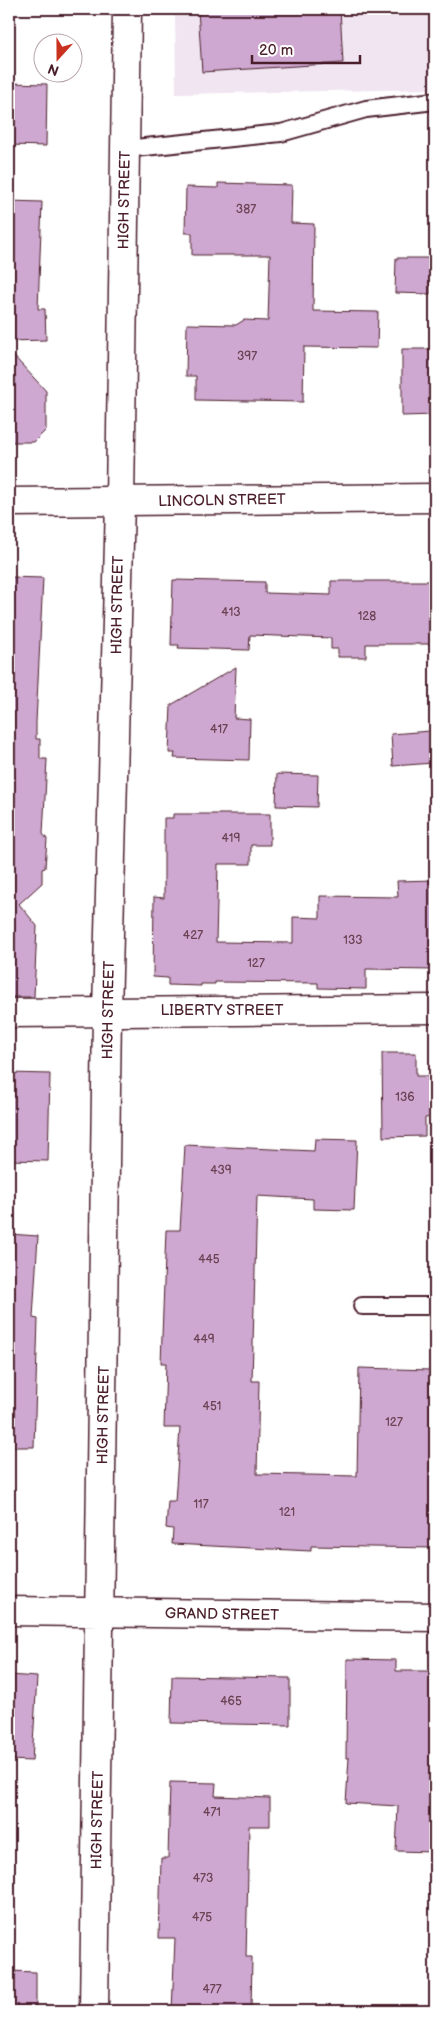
<svg xmlns="http://www.w3.org/2000/svg" width="444" height="2020" font-family="'Balsamiq Sans',sans-serif">
  <style>
    .built { fill: #f0e5f1 }
    .building { fill: #cea8d0; stroke: #4a1f2b }
    .lines { fill: none; stroke-linecap: round; stroke-linejoin: round }
    .service-casing { stroke: #4a1f2b; stroke-width: 20 }
    .minor-casing { stroke: #4a1f2b; stroke-width: 31 }
    .tertiary-casing { stroke: #4a1f2b; stroke-width: 31 }
    .service { stroke: #fff; stroke-width: 16 }
    .minor { stroke: #fff; stroke-width: 28 }
    .tertiary { stroke: #fff; stroke-width: 28 }
    .labels { text-anchor: middle; stroke-width: 4; stroke-linejoin: round; paint-order: stroke }
    .number-label { font-size: 12px; fill: #6b4154 }
    .street-label { font-size: 15px; fill: #4a1f2b; stroke: #fff }
  </style>
  <rect width="100%" height="100%" fill="#fff"/>
  <filter id="ink" filterUnits="userSpaceOnUse"><feTurbulence type="fractalNoise" baseFrequency=".02" numOctaves="2"/><feDisplacementMap in="SourceGraphic" scale="10" xChannelSelector="R" yChannelSelector="G"/><feConvolveMatrix kernelMatrix="1 2 1 2 8 2 1 2 1" color-interpolation-filters="sRGB"/></filter>
  <g filter="url(#ink)">
    <path class="built" d="M175,9h255l1,80 -255,5z"/>
    <path class="building" d="M198,9h142l3,54 -141,9z
      M9,83l38,1 -1,62 -37,-1z
      M218,183l74,2 -1,38 23,1 -1,87 65,1 -1,36 -73,-1 -1,55 -107,-2v-24h-10l1,-52 49,1 8,-5 24,1 2,-66h-78v-22h-7l1,-46 32,1z
      M9,201l33,1 -4,107h7l1,31 -37,1z
      M396,258h34v36l-35,-1z
      M402,349h33v66l-33,1z
      M9,351l37,40v39l-12,12h-25z
      M9,577l34,1 -7,144v17h4v20h7l-4,75 4,5 -2,29 -3,1v14l-23,21 18,22 -3,71h-25z
      M173,580l92,2v11l66,2v-14h104v63h-69v13h-28v-8h-7v-11l-81,-3 -1,15 -71,-2 1,-3h-8z
      M236,667l-2,51 16,1 -1,41 -75,-2 1,-5h-6l2,-48z
      M430,731l3,32 -40,3 -2,-32z
      M277,774l41,1 -1,32 -41,-1z
      M173,814h97v31h-19v19h-33l-2,78 77,1v-26l27,1v-22l78,1 -1,-16 38,-1v90l-69,-1v20l-48,-1v-5l-103,-1v2h-14v2l-33,-1v-7l-15,-1 1,-80 10,1v-80h9z
      M382,1053h34v23h16v41l-7,1v18l-42,1z
      M9,1073l41,1 -2,87 -39,-1z
      M315,1139l42,1 -3,70 -41,-1v-10l-56,-3 -5,185h7l-2,93 100,2 2,-108 72,2 -1,103h5v75l-124,-2v5l-139,-7 1,-15 -7,-1 2,-27h7l5,-73h-16l2,-65h-5l5,-133h14l5,-85 129,6z
      M9,1234l29,2 -5,82 5,1 -4,128h-25z
      M347,1659l49,1v11h39v181l-39,-1 2,-45 -52,-3 3,-45h-3z
      M9,1675l28,2 -5,84 -23,-1z
      M172,1676l118,2v47l-119,-2z
      M170,1782l46,1 -1,13 55,2v28h-21l-3,131h6l-1,54h-79l3,-73h-16l2,-80h7z
      M9,1971l27,1v39h-27z"/>
    <g class="lines">
      <g class="service-casing">
        <path id="service" d="M125,149l156,-16 85,-24 69,-8
          M362,1306h73"/>
      </g>
      <g class="minor-casing">
        <path id="minor" d="M9,502l426,-4
          M9,1013l426,-4"/>
      </g>
      <g class="tertiary-casing">
        <path id="tertiary" d="M9,1611l426,6
          M94,2011l13,-999 13,-510 7,-493"/>
      </g>
      <use href="#service" class="service"/>
      <use href="#minor" class="minor"/>
      <use href="#tertiary" class="tertiary"/>
    </g>
  </g>
  <g class="labels">
    <g class="number-label">
      <text x="246" y="213">387</text>
      <text x="247" y="360">397</text>
      <text x="231" y="616">413</text>
      <text x="367" y="620">128</text>
      <text x="219" y="733">417</text>
      <text x="231" y="842">419</text>
      <text x="193" y="939">427</text>
      <text x="353" y="944">133</text>
      <text x="256" y="967">127</text>
      <text x="405" y="1101">136</text>
      <text x="221" y="1174">439</text>
      <text x="209" y="1263">445</text>
      <text x="204" y="1343">449</text>
      <text x="212" y="1410">451</text>
      <text x="394" y="1426">127</text>
      <text x="201" y="1508">117</text>
      <text x="287" y="1516">121</text>
      <text x="231" y="1705">465</text>
      <text x="212" y="1816">471</text>
      <text x="203" y="1882">473</text>
      <text x="202" y="1921">475</text>
      <text x="212" y="1993">477</text>
    </g>
    <g class="street-label">
      <text transform="translate(124 200) rotate(-89)" y="5">HIGH STREET</text>
      <text transform="translate(222 500) rotate(-1)" y="5">LINCOLN STREET</text>
      <text transform="translate(117 605) rotate(-89)" y="5">HIGH STREET</text>
      <text transform="translate(108 1010) rotate(-89)" y="5">HIGH STREET</text>
      <text x="222" y="1015">LIBERTY STREET</text>
      <text transform="translate(103 1415) rotate(-89)" y="5">HIGH STREET</text>
      <text transform="translate(222 1614) rotate(1)" y="5">GRAND STREET</text>
      <text transform="translate(97 1820) rotate(-89)" y="5">HIGH STREET</text>
    </g>
  </g>
  <rect width="444" height="2020" fill="none" stroke="#fff" stroke-width="30"/>
  <rect x="15" y="15" width="414" height="1990" fill="none" stroke="#4a1f2b" stroke-width="2" filter="url(#ink)"/>
  <g transform="translate(58 58) rotate(201)"><circle r="24" fill="#ffffff" stroke="#b7a5aa"/>
  <path d="M0-4L9 19L0 12L-9 19Z" fill="#c8321e"/>
  <text y="-8" font-size="14" font-weight="bold" text-anchor="middle" fill="#4a1f2b">N</text>
  </g>
  <path d="M252 55v8h108v-8" fill="none" stroke="#4a1f2b" stroke-width="2.5"/>
  <text x="259" y="55" font-size="15" fill="#4a1f2b" stroke="#ffffff" stroke-width="4" paint-order="stroke">20 m</text>
</svg>
